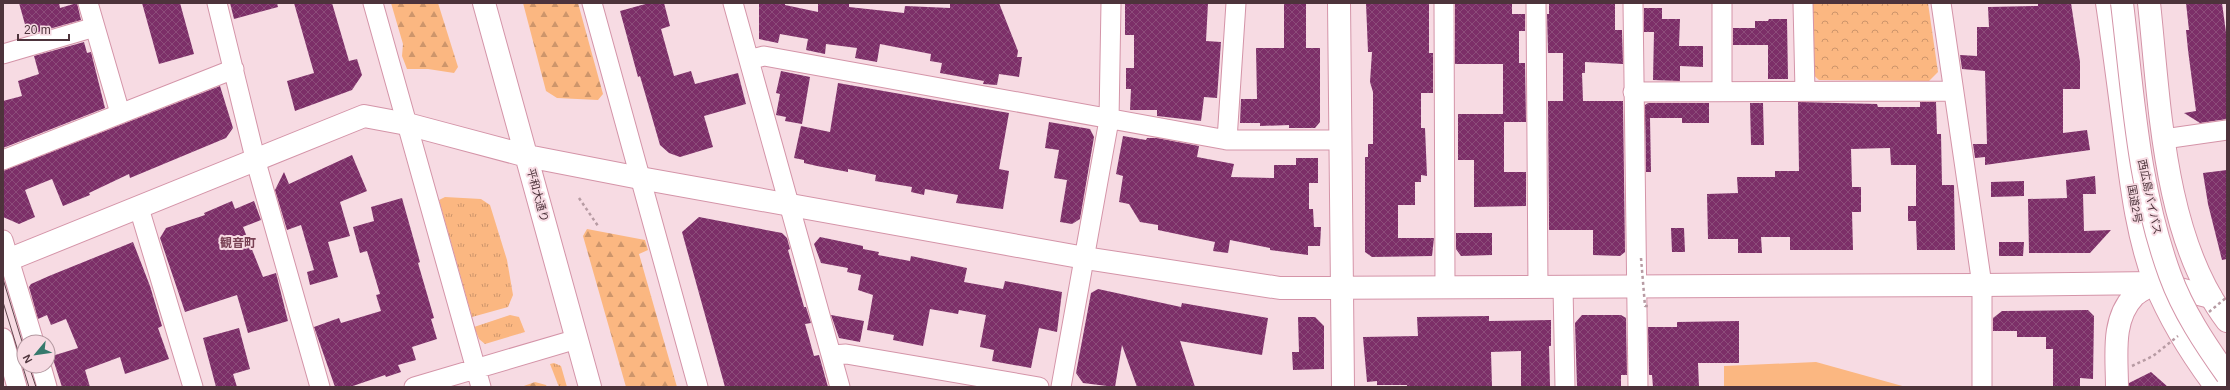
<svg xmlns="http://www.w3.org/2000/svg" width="2230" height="390" font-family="Arial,'Noto Sans JP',sans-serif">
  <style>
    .grass { fill: url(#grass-tufts) }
    .forest { fill: url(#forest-firs) }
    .park { fill: url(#park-crowns) }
    .pitch { fill: #fbb781 }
    .building { fill: url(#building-cross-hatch) }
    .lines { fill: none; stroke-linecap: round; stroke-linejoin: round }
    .street-casing { stroke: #d494a8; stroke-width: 21 }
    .secondary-casing { stroke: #d494a8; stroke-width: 24 }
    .highway-casing { stroke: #d494a8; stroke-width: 24 }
    .path { stroke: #b79ba3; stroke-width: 2.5; stroke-dasharray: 3 3; stroke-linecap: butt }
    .street { stroke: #fff; stroke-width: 19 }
    .secondary { stroke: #fff; stroke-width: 22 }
    .highway { stroke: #fff; stroke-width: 22 }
    .tram { stroke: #61464e; stroke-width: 1 }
    .highway-bridge-casing { stroke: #d494a8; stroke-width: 24; stroke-linecap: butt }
    .path-bridge { stroke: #b79ba3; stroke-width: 2.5; stroke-dasharray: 3 3; stroke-linecap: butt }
    .highway-bridge { stroke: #fff; stroke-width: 22 }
    .labels { text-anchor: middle; stroke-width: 4; stroke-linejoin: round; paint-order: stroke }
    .street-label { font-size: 11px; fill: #4d333b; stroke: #f7dbe3 }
    .neighbourhood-label { font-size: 12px; font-weight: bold; fill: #784053; stroke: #f7dbe3 }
  </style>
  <defs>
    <pattern id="grass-tufts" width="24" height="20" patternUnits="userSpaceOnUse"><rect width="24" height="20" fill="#fbb781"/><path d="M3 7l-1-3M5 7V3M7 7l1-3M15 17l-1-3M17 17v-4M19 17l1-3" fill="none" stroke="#cd956b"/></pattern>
    <pattern id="forest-firs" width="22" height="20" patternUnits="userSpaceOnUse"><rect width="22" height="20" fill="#fbb781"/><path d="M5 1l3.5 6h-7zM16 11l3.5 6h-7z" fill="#cd956b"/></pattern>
    <pattern id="park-crowns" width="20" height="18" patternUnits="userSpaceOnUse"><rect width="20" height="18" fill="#fbb781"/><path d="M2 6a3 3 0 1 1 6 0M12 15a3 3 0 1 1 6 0" fill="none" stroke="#cd956b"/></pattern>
    <pattern id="building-cross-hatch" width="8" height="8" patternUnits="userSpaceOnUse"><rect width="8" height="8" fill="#7c2f68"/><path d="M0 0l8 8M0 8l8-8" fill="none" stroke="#8c4c7a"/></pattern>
  </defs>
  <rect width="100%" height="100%" fill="#f7dbe3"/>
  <path class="grass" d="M445,197l36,2 9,6 17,55 6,35 -5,12 -36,10 -33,-117z
    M510,315l9,2 6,15 -40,12 -6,-5 -5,-12z
    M554,363l7,3 6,21h-8l-9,-23z"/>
  <path class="forest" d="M391,3h47l20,64 -4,6 -26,-4h-21l-5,-13 1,-12z
    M523,3h55l25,91 -5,6 -41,-2 -11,-7z
    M587,229l58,11 3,10 -9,4 38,133h-51l-43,-151z
    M535,382l11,3 1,2h-26z"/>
  <path class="park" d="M1809,3h119l10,69 -9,9 -110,-1 -10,-9z"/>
  <path class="pitch" d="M1816,362l90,25h-182v-21z"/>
  <path class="building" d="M19,3h40l1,5 17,-5 4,17 -53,15z
    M142,3h38l14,51 -35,10z
    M230,3h47l1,4 -44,12z
    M294,3h38l17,58 8,-2 5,16 -10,15 -57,21 -8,-30 27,-8z
    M649,3h15l6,23 -9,3 13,47 17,-5 4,13 43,-11 8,31 -42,12 9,31 -33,10 -11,-4 -9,-8 -20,-69 -2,1 -18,-66z
    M759,3h26v2l33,7v-9h31v4l55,6 1,-7 45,2v-5h49l19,48 -1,6h5l-3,20 -20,-3 -2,11 -14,-1 1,-3 -44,-8 2,-10 -12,-2 1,-7 -51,-10 -3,18 -22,-4 2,-10 -31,-4 -1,10 -19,-4 2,-11 -28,-5 -2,9 -19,-4z
    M1125,3h83l-2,38 15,1 -4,56 -13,-1 -3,24 -44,-5v-6h-27l1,-21h-5v-21h8v-33h-9z
    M1284,3h22v45h14v74l-5,6h-26v-3l-29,1v-3h-20l1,-24h16l-1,-51h28z
    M1366,3h63v50h4v40h-12v35h4l2,48 -6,-1v7h-6v23h-17v33h36l-2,18 -60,1 -7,-5v-95h3v-13h5v-52l-3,-10 2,-30h-4z
    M1455,3h57v11h13v17h-6v32h6l1,59h-22v50h22v34l-52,1v-47h-16v-46h45v-50h-48z
    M1549,3h66v27h7l1,34 -38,-2v11h-3l1,28h40l2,151 -5,4 -27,-1v-25h-44l-1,-129h15v-48h-15l-1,-39h2z
    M2038,3h33l9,59v27h-17v44l24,-3 3,20 -105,15v-8l-10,1 -2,-14h14l-2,-73 -23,-2 -2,-14 17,1v-29h12l-1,-20 50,-1z
    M2186,3h36l5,37v79l-27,4 -16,-10 12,-2 -8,-61 -2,-20h3z
    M1644,8h18v11h18l-1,27h24v21l-23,-1v15l-27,-1 1,-48h-10z
    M1769,19h18l1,60h-20v-34h-35v-17h22v-7h13z
    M84,42l3,11 4,-1 14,56 -102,40v-47l19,-5 -4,-15 21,-7 -5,-18z
    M781,71l29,6 -8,47 -17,-3 1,-4 -10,-2 4,-21 -4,-1z
    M838,83l171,30 -10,56 10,2 -6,38 -47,-6 2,-8 -33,-6 -1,6 -13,-3 1,-5 -37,-6 1,-6 -28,-6v3l-31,-6 -13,-3v-3l-10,-2 7,-32 29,6z
    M220,86l13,42 -7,10 -96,40 -1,-4 -40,19 1,2 -27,11 -11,-27 -27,11 10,27 -16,7 -16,-7v-46z
    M1798,102l79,2 1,3h42v-5h16l1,32h4l1,51h12l1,65h-38l-1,-29h-8v-15h8v-41h-25l-1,-17 -39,1 1,38h9v25h-9l1,38h-63v-13h-29l1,16h-24v-14h-30l-1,-45 31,-1 -1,-16h38v-6h24z
    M1648,103h61v20h-27v-5h-32l1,54h-5l-1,-67z
    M1750,103h13l1,42h-13z
    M1049,122l41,7 4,8 -14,82 -8,5 -12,-2 7,-42 -13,-2 5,-28 -14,-2z
    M1123,136l23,4 1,-2h10l42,8 -2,11 37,7 -3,13 43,1v-13h22v-7h22v25h-9v26h4l1,18h7l-1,19h-12v9l-38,-5v-2l-40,-8 -2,13 -15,-2 2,-9 -57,-12v-5l-18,-3 -11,-18 -10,-2 4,-26 -7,-2z
    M352,155l15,36 -27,11 10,34 -22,6 10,35 -28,8 -3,-13 7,-2 -13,-45 -14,5 -12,-40 9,-18 5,12z
    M2227,170v89l-5,1 -14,-56 -5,-31z
    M2095,176l1,18h-13l1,37 27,-1 -21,23h-61l-1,-54 39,-1 -1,-18z
    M2024,181v15l-33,1v-15z
    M402,198l18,64 -2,1 16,55 -3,1 6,20 -25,8 4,13 -18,5 3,7 -15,5 -1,-2 -35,12h-15l-21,-60 25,-9 2,5 40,-12 -5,-16 4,-1 -13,-43 -7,2 -7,-26 21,-6 -3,-14z
    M232,201l3,8 19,-8 7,19 -18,7 20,50 13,-4 12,48 -40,12 -11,-38 -52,17 -25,-74 6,-10 39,-13 -1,-2z
    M699,217l83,16 5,5 3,11 -2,1 16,57h2l5,16 -6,1 9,32 5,-1 9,32h-103l-43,-155z
    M1671,228h13l1,24h-13z
    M1456,233h36v22l-31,1 -5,-7z
    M820,237l43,9v3l16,3 -1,3 32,6 1,-5 56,12 -3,14 39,7 2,-8 57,11 -5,40 -18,-4 -8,40 -39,-7 2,-11 -14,-3 6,-32 -27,-5 -1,4 -28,-5 -7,37 -30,-6 1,-5 -27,-5 6,-35 -15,-5 3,-15 -14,-3 1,-4 -27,-5 -7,-19z
    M133,242l17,44 12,40 -4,2 11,31 -44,15 -5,-17 -35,13 5,17h-28l-10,-31 26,-8 -12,-29 -15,6 -4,-10 -9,4 -9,-32 2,-3 18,-8z
    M1999,242h25l-1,14h-24z
    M1098,289l83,18 1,-4 86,15 -6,37 -82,-14 15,46h-58l-15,-42 -7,42 -32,-4 -7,-10 15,-80z
    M2088,310l6,6 -1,63 -13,-1v9h-27v-38h-7v-12h-29v-6h-24v-13l9,-7z
    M831,315l33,6 -4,21 -21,-4z
    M1582,315h39l5,3 1,57h-6v12h-44l-2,-64z
    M1489,316v5l62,-1v26h-2l1,40h-29v-35l-30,1 1,35h-85v-2h-30v-4l-10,1 -4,-45 55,-1 -1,-19z
    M1298,317h17l9,9v43l-31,1 -1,-18h7z
    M1739,321v42h-41l1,24h-46l-1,-12h-3l-1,-48h29v-5z
    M239,328l11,41 -17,5 4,13h-21l-13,-49z
    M2151,372l17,15h-39v-4z"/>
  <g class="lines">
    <g class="street-casing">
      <path id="street" d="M88,3l32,110
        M217,3l39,159 64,225
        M373,3l108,384
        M592,3l106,384
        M733,3l107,384
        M1444,3l1,284
        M1536,3l2,284
        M1633,3l5,384
        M1803,3l2,88
        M1941,3l41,282v102
        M3,54l92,-27
        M749,60l15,-4 463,84h114
        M1722,91v-88
        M1633,92l320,-1
        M2164,139l63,-9
        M1227,140l9,-137
        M3,160l231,-91
        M139,208l54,179
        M3,240l31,102
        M1563,287l2,100
        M3,338l14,49
        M832,355l14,-1 193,33
        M41,366l6,21
        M414,387l163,-48
        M1061,387l48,-267 2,-117"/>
    </g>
    <g class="secondary-casing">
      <path id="secondary" d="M484,3l106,384
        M1339,3l4,384
        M3,262l361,-146 43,8 120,32 113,22 445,80 195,30 702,-3 173,-2 56,14
        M2117,387c0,-31 -6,-67 17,-91 6,-6 15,-9 21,-13"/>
    </g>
    <g class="highway-casing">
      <path id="highway" d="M2107,3c7,47 13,94 19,141 6,47 12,94 29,139 15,37 37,72 61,104
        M2149,3c11,101 14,234 78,318"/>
    </g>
    <path class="path" d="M579,198l19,28"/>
    <use href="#street" class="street"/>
    <use href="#secondary" class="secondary"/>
    <use href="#highway" class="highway"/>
    <path class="tram" d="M3,279l21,69
      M3,302l26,85
      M29,366l7,21"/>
    <g class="highway-bridge-casing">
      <path id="highway-bridge" d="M2122,3c11,91 16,185 48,272 13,36 35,69 57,100"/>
    </g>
    <path class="path-bridge" d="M1641,258l4,48h5
      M2209,312l18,-15
      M2132,366l21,-10 25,-20"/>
    <use href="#highway-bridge" class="highway-bridge"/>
  </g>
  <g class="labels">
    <g class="street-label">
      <text transform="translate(538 195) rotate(75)" y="4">平和大通り</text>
      <text transform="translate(2150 197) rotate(78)" y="4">西広島バイパス</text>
      <text transform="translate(2135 204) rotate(80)" y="4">国道2号</text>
    </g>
    <g class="neighbourhood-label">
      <text x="238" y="247">観音町</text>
    </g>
  </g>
  <rect width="2230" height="390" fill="none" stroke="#4d333b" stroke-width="8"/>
  <g transform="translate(36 354) rotate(241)"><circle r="19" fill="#f7dbe3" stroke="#b398a0"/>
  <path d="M0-3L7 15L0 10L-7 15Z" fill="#36796c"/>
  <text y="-6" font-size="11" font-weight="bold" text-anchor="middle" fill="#4d333b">N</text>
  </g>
  <path d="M18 34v6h51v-6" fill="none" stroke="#4d333b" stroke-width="2"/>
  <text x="24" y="34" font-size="12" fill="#4d333b" stroke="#f7dbe3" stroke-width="3" paint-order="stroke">20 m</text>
</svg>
